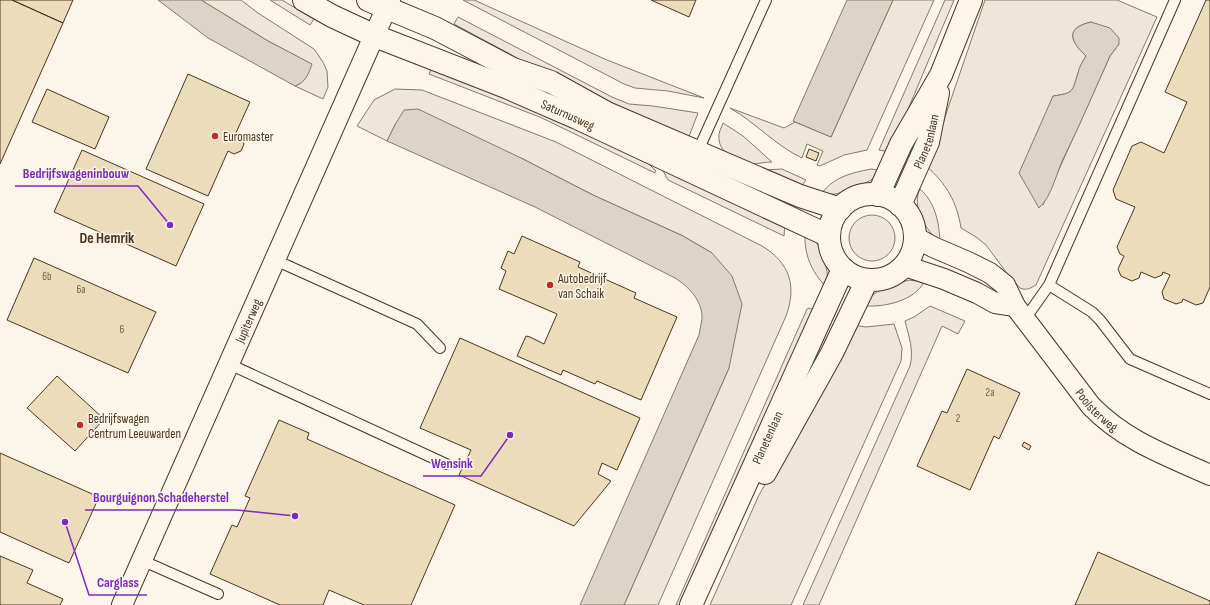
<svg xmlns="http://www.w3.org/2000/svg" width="1210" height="605" font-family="'Sofia Sans Condensed',sans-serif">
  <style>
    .green { fill: #ede6d9; stroke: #887966; fill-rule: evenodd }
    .water { fill: #dcd4c6; stroke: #887966 }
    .building { fill: #ecdcbc; stroke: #4a3520 }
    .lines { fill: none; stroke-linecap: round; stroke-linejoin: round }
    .lane-casing { stroke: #4a3520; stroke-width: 12 }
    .street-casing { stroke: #4a3520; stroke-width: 22 }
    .secondary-casing { stroke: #4a3520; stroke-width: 24 }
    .lane { stroke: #fbf6e9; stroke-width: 10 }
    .street { stroke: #fbf6e9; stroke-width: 20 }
    .secondary { stroke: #fbf6e9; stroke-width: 22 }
    .poi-dot { fill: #c62828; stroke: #fbf6e9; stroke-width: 1.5 }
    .labels { text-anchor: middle; stroke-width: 3; stroke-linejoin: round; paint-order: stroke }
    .number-label { font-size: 11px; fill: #725f47 }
    .street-label { font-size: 13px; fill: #4a3520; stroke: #fbf6e9 }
    .poi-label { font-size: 13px; fill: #4a3520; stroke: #fbf6e9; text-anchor: start }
    .quarter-label { font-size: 15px; font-weight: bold; fill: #4a3520; stroke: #fbf6e9 }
    .leader { fill: none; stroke: #7b2cbf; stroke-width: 1.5 }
    .callout-dot { fill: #7b2cbf; stroke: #fbf6e9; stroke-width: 1.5 }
    .callout-label { font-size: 14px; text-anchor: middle; font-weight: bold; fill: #7b2cbf; stroke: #fbf6e9; stroke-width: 3; stroke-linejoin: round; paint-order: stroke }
  </style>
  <rect width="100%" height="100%" fill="#fbf6e9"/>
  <path class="green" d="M201,0h40l17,13 56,36 9,13 4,9 1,16 -5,12 -28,-13 6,-3 10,-19 -43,-23z
    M270,0h12l32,19 -4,6z
    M463,0h11l133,60 97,38 -36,-7 -33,-3 -11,-4z
    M893,0h41l-67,150 -23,5 -24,11 -3,-1 6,-14 -16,-7 -5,14c-27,-13 -46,-35 -72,-50l54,20 11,-6 36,15z
    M945,0h9l-64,152 -11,-2z
    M985,0h132l40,17 -121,268c-5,3 -10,6 -16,3l-14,-16 -20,-27 -10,-8 -15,-9c-4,-26 -15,-45 -35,-62l9,-20zM1091,22l28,22 -9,12 -67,149 4,-94 6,-15c21,-3 19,-4 25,-23 2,-6 5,-12 8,-17 -16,-15 -21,-28 5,-34z
    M458,17l154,80 17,7 24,2 45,7 -10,26 -143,-66 -91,-49z
    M432,68l80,30 137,66 7,7 -1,2 -113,-55 -113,-44z
    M395,89l27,1 134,52 206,104c28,17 35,40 24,70l-128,289h-34l105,-237 -17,-115 -29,-17 -90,-41 -72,-37 -125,-35 -9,18 -30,-15 17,-26z
    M723,123l20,13 29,26c-7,0 -15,2 -22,2 -14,-2 -33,-12 -31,-29 0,-4 3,-8 4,-12z
    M662,169l123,55 -1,12 -116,-56z
    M782,169l24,11 -6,8 -35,-18z
    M871,169l9,1c-1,3 -3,6 -5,7 -10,8 -42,22 -53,16 12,-16 29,-20 49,-24z
    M920,189c15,13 19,33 20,52 -14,-8 -29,-37 -20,-52z
    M849 238a23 23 0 1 1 46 0a23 23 0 1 1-46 0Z
    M805,233c3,1 6,3 8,5 9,9 18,37 13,49 -15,-16 -22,-33 -21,-54z
    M909,280l15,2c-10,19 -39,25 -59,24 7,-17 28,-21 44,-26z
    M930,306l35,15 -7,13 -16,-8 -123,279h-16l107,-239c4,-16 -1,-29 -5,-45l9,-4z
    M809,308l7,3 -131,294h-9l131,-296z
    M894,324l8,24 -1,13 -110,244h-81l49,-110 77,-136 16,-34 14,2z"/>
  <path class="water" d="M158,0h43l67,41 44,23c-4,11 -6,18 -17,22l-87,-48z
    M847,0h46l-62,137 -38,-16z
    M1091,22l19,6 9,10v6l-9,12c-15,33 -29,67 -45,99 -8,15 -13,42 -26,53l-20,-35 34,-77c21,-3 19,-4 25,-23 1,-6 5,-12 8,-17 -16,-15 -21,-28 5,-34z
    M418,109l103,49 72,37 90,41 29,17 20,23 10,28 -13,64 -105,237h-44l119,-270c1,-5 2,-11 3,-16 1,-18 -14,-33 -27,-41l-140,-71 -148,-66 9,-18 8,-13z"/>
  <path class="building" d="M0,0h12l51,23 -63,141z
    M12,0h61l-10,23z
    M651,0h45l-7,17z
    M1206,0h4v287l-7,16 -7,2 -13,-6 -1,3 -6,2 -12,-5 -2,-7 8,-17 -7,-3 -1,3 -7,3 -14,-6 -2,6 -7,3 -11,-5 -3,-7 6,-13 -4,-2 -3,-7 18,-40 -19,-8 -3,-9 19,-44 9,-4 23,11 23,-51 -22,-10z
    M188,74l62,28 -15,33 7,3 2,6 -3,7 -7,3 -6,-3 -20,45 -62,-27z
    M47,89l62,28 -14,32 -63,-27z
    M809,149l10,4 -3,8 -10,-4z
    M82,150l122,54 -28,62 -122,-54z
    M522,236l58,26 -2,5 58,26 -2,5 43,19 -36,83 -44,-19 -2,3 -32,-14 -2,5 -44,-19 9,-20 4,1 14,7 13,-30 -58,-25 7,-18 -5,-3 7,-17 6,3z
    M34,258l122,54 -28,61 -121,-53z
    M460,338l180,80 -23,52 -15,-7 -4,11 13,7 -37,45 -115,-51 12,-25 -51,-22z
    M967,369l53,24 -21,46 -5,-3 -24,54 -53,-24 25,-55 5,2z
    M57,376l47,43 -29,32 -48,-43z
    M279,420l30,13 -2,6 148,66 -44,100h-47l-35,-15 -6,15h-43l-70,-31 22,-49 5,2 13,-29 -5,-2z
    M1024,442l7,4 -2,4 -7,-4z
    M0,453l99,44 -30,66 -69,-31z
    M1098,552l112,49v4h-135z
    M0,556l33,14 -6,13 36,16 -3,6h-60z"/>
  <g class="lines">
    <g class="lane-casing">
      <path id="lane" d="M697,153l69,-153
        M275,260l142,64 23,24
        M1049,285l43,27 8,8 30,39 80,35
        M1025,319l24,-34 126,-285
        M229,364l217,100
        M141,560l77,34"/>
    </g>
    <g class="street-casing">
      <g id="street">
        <path id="s1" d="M915,237l18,10 35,15 22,11 15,12 10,21 76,100c34,35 75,49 119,69"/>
        <path d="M905,266l39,13 33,14 18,10 20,3"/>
        <path id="s2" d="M122,605l268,-605"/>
      </g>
    </g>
    <g class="secondary-casing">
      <g id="secondary">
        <path id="s3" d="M304,0l28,16 43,20 131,51 71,31 252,118"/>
        <path d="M368,0l67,28 78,41 38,13 56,31 193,83 40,13"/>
        <circle cx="872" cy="237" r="43"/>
        <path d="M878,195l23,-51 40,-69 30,-75"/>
        <path id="s4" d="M900,205l28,-63 10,-49"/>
        <path d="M765,473l67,-120 35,-73"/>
        <path id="s5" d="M691,605l152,-336"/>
      </g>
    </g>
    <use href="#lane" class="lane"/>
    <use href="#street" class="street"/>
    <use href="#secondary" class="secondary"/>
  </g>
  <g class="poi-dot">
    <circle cx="215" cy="136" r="4"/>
    <circle cx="550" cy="285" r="4"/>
    <circle cx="80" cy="425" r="4"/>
  </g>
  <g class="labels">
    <g class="number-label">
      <text x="47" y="280">6b</text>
      <text x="81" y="293">6a</text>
      <text x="122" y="333">6</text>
      <text x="990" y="396">2a</text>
      <text x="958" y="422">2</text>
    </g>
    <g class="street-label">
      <text dy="5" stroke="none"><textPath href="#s3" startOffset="288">Saturnusweg</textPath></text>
      <text dy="5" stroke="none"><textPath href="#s4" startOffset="69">Planetenlaan</textPath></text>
      <text dy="5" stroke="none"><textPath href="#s2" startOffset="311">Jupiterweg</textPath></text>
      <text dy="5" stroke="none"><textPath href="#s1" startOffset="258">Poolsterweg</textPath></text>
      <text dy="5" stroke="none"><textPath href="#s5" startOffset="184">Planetenlaan</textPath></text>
    </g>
    <g class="poi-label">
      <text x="223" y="141">Euromaster</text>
      <text x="558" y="283">Autobedrijf<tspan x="558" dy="15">van Schaik</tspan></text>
      <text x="88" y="423">Bedrijfswagen<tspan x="88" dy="15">Centrum Leeuwarden</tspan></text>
    </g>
    <g class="quarter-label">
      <text x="107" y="243">De Hemrik</text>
    </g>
  </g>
  <path class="leader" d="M170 225L138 186H15M510 435L481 476H423M295 516L237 510H85M65 522L89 595H147"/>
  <g class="callout-dot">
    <circle cx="170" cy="225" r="4"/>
    <circle cx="510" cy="435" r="4"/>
    <circle cx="295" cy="516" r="4"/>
    <circle cx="65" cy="522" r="4"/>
  </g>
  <g class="callout-label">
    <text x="76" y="178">Bedrijfswageninbouw</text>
    <text x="452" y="468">Wensink</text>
    <text x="161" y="502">Bourguignon Schadeherstel</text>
    <text x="118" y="587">Carglass</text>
  </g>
</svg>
